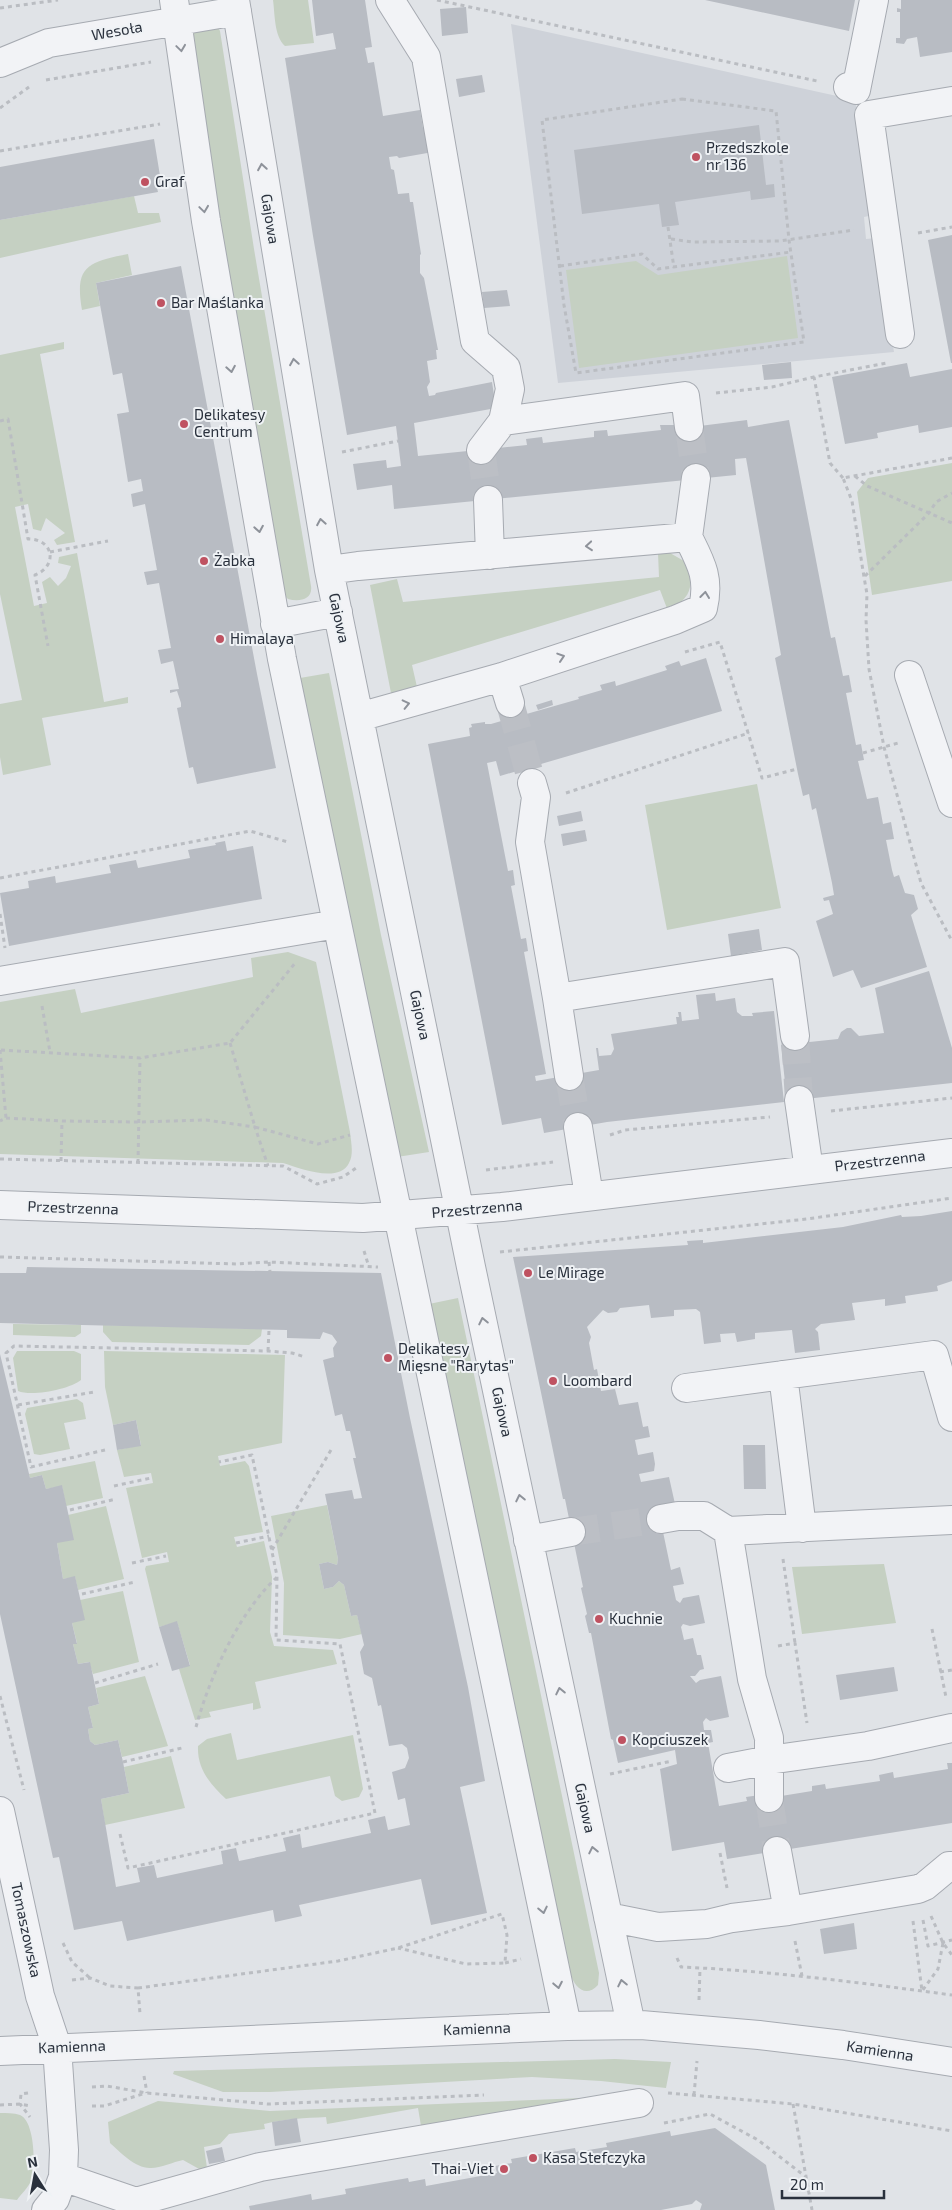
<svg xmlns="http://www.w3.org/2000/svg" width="952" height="2210" font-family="'Exo 2',sans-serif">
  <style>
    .built { fill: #ced2d9 }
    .green { fill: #c5d0c2 }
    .building { fill: #b8bcc3 }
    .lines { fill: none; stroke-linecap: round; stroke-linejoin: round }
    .minor-tunnel { stroke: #bcbfc5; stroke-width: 28; stroke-dasharray: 28 14; stroke-linecap: butt }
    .minor-casing { stroke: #a6aab1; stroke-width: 30 }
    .path { stroke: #babdc2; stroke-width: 3; stroke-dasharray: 4 4; stroke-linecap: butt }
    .minor { stroke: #f2f3f6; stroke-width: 28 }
    .oneway { stroke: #8e929a }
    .poi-dot { fill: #bf5261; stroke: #eff2f5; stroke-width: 2 }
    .labels { text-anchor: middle; stroke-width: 4; stroke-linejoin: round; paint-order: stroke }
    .street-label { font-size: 15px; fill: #2a313d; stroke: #eff2f5 }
    .poi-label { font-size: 15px; fill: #2a313d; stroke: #eff2f5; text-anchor: start }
  </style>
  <rect width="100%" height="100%" fill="#e0e3e7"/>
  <path class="built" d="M511,24l344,76 18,115 -9,2 2,22 10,-1 18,114 -336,31z"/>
  <path class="green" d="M273,0h35l6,43 -29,3c-11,-10 -10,-32 -12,-46z
    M217,26l3,5 34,218 57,337c2,14 -12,16 -23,13l-3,-3 -37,-195 -56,-367 1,-2z
    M134,196l4,17h21l2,9 -161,36v-38z
    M128,254l4,21 -36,8 4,23 -18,4c-8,-45 7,-48 46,-56z
    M787,256l11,82 -219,30 -13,-98 70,-9 22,14z
    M64,342v7l-24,5 35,188 -18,3 -3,-5 11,-7 -19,-15 -5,13 -8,-2 -5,-25 -13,3 19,99 13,-3 -5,-21 8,-5 8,9 8,-8 5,-12 -13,-3 1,-6 18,-4 27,149 24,-5v6l-86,15 9,47 -48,10 -3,-18v-53l22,-4 -22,-106v-239z
    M952,463v118l-80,14 -15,-103 11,-14z
    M658,553h12l14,8c12,25 7,37 -16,50l-8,-21 -248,75 5,22 -26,6 -21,-108 27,-6 6,23 256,-25z
    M329,673l52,262 48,217 -32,5 -97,-479z
    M757,784l24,124 -114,22 -22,-125z
    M288,952l28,10 34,170c1,10 4,22 -1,31 -10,21 -50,5 -66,0l-283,-9v-152l75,-13 6,24 172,-36 -2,-19z
    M458,1298l141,675 -1,12c-13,14 -24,1 -28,-12l-141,-669z
    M13,1324l68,1v8l-6,4 -62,-2z
    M103,1325l159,4 -1,7 -12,9 -137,-3 -9,-10z
    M17,1351h57l7,3v26c-11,9 -49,17 -63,11l-5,-33z
    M104,1351l181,4 -3,88 -64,13 2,10 25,-5 4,5 14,66 -29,5 3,10 27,-6 8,36 -2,55 4,14 59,4 4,14 -82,18 6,26 -8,2v-7l-44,9 2,5 -16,3 -16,-51 11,-4 -13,-43 -18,5 -14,-58 1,-3 23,-4 -2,-10 -25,6 -16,-70 27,-5 -2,-10 -27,4 -7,-27 24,-5 -5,-25 -23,5 -8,-38z
    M77,1399l6,4 3,16 -22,4 6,26 -30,6 -6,-1 -9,-40 2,-6z
    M95,1461l8,37 -37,8 -4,-20 -16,3 -4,-14 -12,3 -1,-4z
    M327,1505l11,54 -1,6 -9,-3 -9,2 5,25 9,-2 6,-6 5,4 7,31 6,-1 5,19 -22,5 -57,-4 1,-52 -13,-67z
    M106,1506l18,73 -46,11 -3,-13 -12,2 -6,-36 11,-28z
    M884,1564l12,59 -94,11 -10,-67z
    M123,1591l16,71 -46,12 -4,-12 -11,2 -5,-20 4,-1 -5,-20 8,-23z
    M145,1676l23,70 -46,11 -4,-17 -23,5 -5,-4 -2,-12 5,-1 -5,-21 11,-3 -3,-16z
    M231,1733l6,27 116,-25 10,54 -4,8 -17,4 -7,-5 -5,-20 -104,23c-16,-15 -29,-30 -28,-53l9,-7z
    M171,1756l14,52 -80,17 -4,-26 28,-6 -5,-26z
    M615,2059l56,3 -5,26 -65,-7 -69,-4 -262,15h-47l-50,-18 1,-3z
    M582,2098v3l-161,25 -3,-18 -91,16 -1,-7c-21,1 -41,2 -62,7l1,5 -36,5 -9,10 -16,3 3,21 -6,2 -18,-10c-10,2 -22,8 -32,8 -15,1 -31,-16 -41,-25l-2,-21 50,-21 112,10z
    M0,2113c6,0 14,0 20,2 15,6 16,53 11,66 -3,7 -10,13 -14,19l-17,-2z"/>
  <path class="building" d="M312,0h53l7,47 -7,1 3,15 6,-1 9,54 37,-6 3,18 5,-1 5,25 -34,6 -2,-2 -8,1 2,12 3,1 4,24 11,-1 1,9h3l8,52 -1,1v18l4,5 14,72h-2l1,9 -10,2 3,21 -3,5 2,9 6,-1 1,-2 56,-11 4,26 -82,15 4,33 109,-11 -1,-6 16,-2 1,6 51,-6v-6l13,-1 1,6 53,-6 -1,-5h16v4l71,-9 1,7 41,-7 42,218 4,-1 8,39 6,-1 3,17 -6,1 10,52 5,-1 3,16 -6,1 9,38 11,-2 5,27 8,-2 3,17 -8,1 6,30 2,7 5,-2 6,18 9,2 4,14 -7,6 16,52 -66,21 -8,-18 -20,7 -17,-56 17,-7 -4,-14 -5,1 -1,-3 11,-3 -2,-12 -16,-75 -4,2 -3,-16 -6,2 -5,-22 -23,-116 6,-3 -35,-197 -11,1 1,16 -342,34 -2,-24 -35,5 -4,-26 33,-4 1,8 14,-2 -5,-40 -49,9 -34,-199 -28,-178 51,-9 -3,-16 -17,3z
    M705,0h150l-6,31z
    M901,0h51v52l-32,5 -3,-20 -10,2 -3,5 -8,-1v-5h4v-26h-3v-4l4,1z
    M466,7l2,26 -26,3 -2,-27z
    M482,75l3,17 -26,5 -3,-18z
    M759,125l7,60 8,-1 1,13 -24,3 -1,-9 -75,11 4,23 -17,2 -3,-23 -77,10 -8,-64z
    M154,139l8,49h-5l1,4 -158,28v-53z
    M952,235v128h-1l-23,-123z
    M181,266l76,408 19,94 -79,16 -4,-17 -4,1 -12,-60 4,-1v-4l-4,-12 -7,2v-3l9,-1 -6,-28 -12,3 -3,-14 13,-2 -12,-65 -12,2 -3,-13 13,-2 -12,-66 -12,3 -2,-13 12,-3 -2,-12 -13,3 -11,-68 12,-2 -7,-39 -9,2 -17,-92z
    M507,290l3,16 -26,2 -2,-16z
    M791,362l1,16 -28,2 -2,-15z
    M907,363l3,14 42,-8v58l-33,6 -1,-8 -41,8 1,5 -33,6 -13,-67z
    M706,658l16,53 -222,65 -4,-15 -9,2 21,108 5,-1 2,15 -4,1 10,53 5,-1 2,13 -4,1 22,122 -11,2 1,5 63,-11 -3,-22h2l1,8 12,-1 3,-6 -3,-15 66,-10 -1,-7h3l-1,-5h3l1,9 17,-2 -3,-24 19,-2 1,8 19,-3 2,14 5,4h11l-1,-3 22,-2 10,91 -177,20 -63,11 -3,-15 -39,7 -74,-381 42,-8 -1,-8 3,-1 -1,-3 14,-2v2h6l88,-25 -1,-2 24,-7 -2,-5 15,-4 1,5 51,-16 -2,-4 14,-5 2,5z
    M552,700l1,5 -15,5 -2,-5z
    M581,811l2,10 -24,5 -2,-10z
    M585,830l2,11 -24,5 -2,-12z
    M225,841l2,10 26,-5 9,53 -253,47 -9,-53 29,-5 -1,-7 27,-5 1,7 55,-10 -2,-8 27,-5 2,8 52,-10 -2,-8 28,-5 -1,-2z
    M759,929l3,21 -31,6 -3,-22z
    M929,971l23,77v35l-165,18 -6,-56 57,-6 3,-7 6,-4h4l8,8 25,-3 -9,-45z
    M952,1211v70l-15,5 1,5 -33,5 1,7 -21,3v-7l-33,4 3,17 -34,4 -6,5 3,3 2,18 -25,3 -3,-23 -37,3v6l-18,3 -2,-9 -15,1 1,8 -17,2 -4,-32 -4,-3 -22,1v6l-23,2 -2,-13 -29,3 -3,4 -9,1 -5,-3 -16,17 4,10 -2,6 5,27 3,-1 4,22 14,-2 4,16 19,-3 5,25 5,-1 2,11 -15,3 3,15 15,-3 2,12 -1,7 -15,3 2,8 28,-5 6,27 -17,4 13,62 9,-3 4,17 -11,2 3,14 4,3 3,-5 16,-3 6,28 -15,3 -7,-2 -2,3 3,13 9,-2 4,17h4l3,14 -4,1 -5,6h-5l6,7 4,-3 21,-4 8,41 -19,4 -4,-3 -3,4 1,8h7l2,12 -5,1 11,63 28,-5 -1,-4 14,-2 9,3 43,-7v-5l7,-1 6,-1 1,5 54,-8 -1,-6 14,-3 1,6 54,-9 -1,-6h5v60l-225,36 -3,-17 -52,9 -12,-82 17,-5 -2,-14 -57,13 -5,-23 -2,-1 -20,-106h-2l-4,-17 2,-2 -6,-26 2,-1 -18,-88h-2l-50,-242 175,-12 -1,-4 16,-1v3l140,-16 58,-12 1,2 19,-1z
    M27,1267l354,6 29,145 58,269 17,94 -25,6 27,126 -56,12 -10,-46 -122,26 3,11 -27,6 -2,-12 -146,31 -5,-20 -48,9 -15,-73 -6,1 -53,-244v-260l30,124 12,-3 4,14 16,-4 12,55 -17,3 6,36 12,-3 10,44 -13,3 5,21h-4l5,20 12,-2 9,42 -11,3 5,21 -5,1 2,12 5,4 23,-5 5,22 6,31 -28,6 15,88 24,-5 -3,-14 17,-3 3,13 66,-14 -2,-13 15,-3 3,13 47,-10 -3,-13 17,-4 2,14 69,-15 -3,-13 17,-4 3,14 22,-5 -5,-27 -7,2 -6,-28 13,-4 4,-10 -2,-10 -5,-4 -13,2 -8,-41 -3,1 -6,-28 -8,-4 -4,-22 4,-7 -7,-30 -6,1 -7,-31 -5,-4 -6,6 -9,2 -5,-25 9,-2 9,3 1,-6 -13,-65 27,-4 2,9 8,-1 -9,-40h3l-6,-27h-4l-4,-17 -7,2 -12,-56 11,-3 -1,-9 4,-6 -5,-7 -9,-3 -3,7 -33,-1v-8l-287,-7v-50h26z
    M136,1420l5,26 -24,4 -4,-25z
    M743,1445h22l1,44h-22z
    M177,1621l13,45 -18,5 -13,-44z
    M894,1667l4,24 -58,9 -4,-25z
    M854,1923l3,26 -33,5 -4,-25z
    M297,2118l4,24 -26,4 -3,-24z
    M715,2128l51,37 9,45h-75l2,-6 -6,-4 -4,4 -31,6h-411l-1,-4 62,-12 1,6 34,-6 -1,-5 63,-11 1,4 16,-3 1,7 71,-13 -2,-7 17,-3 -1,-4 64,-11 1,4 31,-5 -1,-4 64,-12 1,5z
    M222,2147l3,14 -16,3 -3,-13z"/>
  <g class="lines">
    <path class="minor-tunnel" d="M689,427l7,51
      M481,450l7,50
      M510,703l22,80
      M795,1036l4,64
      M569,1076l9,51
      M571,1532l90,-13
      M769,1798l8,53"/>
    <g class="minor-casing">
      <path id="minor" d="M174,0l32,221 76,438 285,1367
        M235,0l94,570 142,697 160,758
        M390,0l36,57 49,284 31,27 4,21 -7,32
        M0,63l49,-20 188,-32
        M848,87l8,3 18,-90
        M900,334l-31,-219 83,-14
        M481,450l22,-29 182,-25 4,31
        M488,500l2,55
        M688,537l8,-59
        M329,570l29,-4 330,-29c13,26 22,41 15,71l-28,12 -173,57 -143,40
        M275,624l63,-12
        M909,675l43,128
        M502,677l8,26
        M532,783l4,14 -6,45 27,156
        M0,981l337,-57
        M569,1076l-12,-78 228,-36 10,74
        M799,1100l10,70
        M578,1127l11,69
        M0,1205l363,13 139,-11 450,-54
        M783,1375l19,153
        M686,1388l248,-33 18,62
        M661,1519l17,-3h26l24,15 24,148 17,59v60
        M728,1531l224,-11
        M528,1540l43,-8
        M728,1768l41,-8 99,-14 84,-18
        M0,1811l40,185 17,51 7,103 -1,27 -8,22 -9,11
        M788,1911l130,-22 7,-3 24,-20h3
        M608,1917l50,10 49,-3 25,-6 56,-7 -11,-60
        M0,2051l567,-25 74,-1 118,10 84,10 109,17
        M63,2177l73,25 124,-35 379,-64"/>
    </g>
    <path class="path" d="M437,0l380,81
      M0,8l58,-8
      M46,80l105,-18
      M682,99l94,12 13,129 15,102 -228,31 -12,-68 -22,-185z
      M0,108l29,-21
      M0,151l160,-27
      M668,227l6,41
      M918,233l34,-6
      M671,239l21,3 88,-1 74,-11
      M560,266l82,-12 16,15 133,-17
      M716,393l56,-6 42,-10
      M0,421l8,-2 20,120c26,0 30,27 7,36l13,71
      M342,452l56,-11
      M952,458l-109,20 9,23 12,76 3,17 -1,26 3,49 15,78 37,136 31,58
      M855,476l12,10 85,37
      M843,478l-13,-15 -16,-86 73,-14
      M50,552l58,-11
      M865,576l64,-63 7,-11 16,-9
      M685,652l35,-10 42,136 35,-9
      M863,753l35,-10
      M566,793l183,-60
      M0,878l250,-47 38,11
      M0,914l5,34
      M42,1006l8,46
      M230,1043l25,84 63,17 32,-9
      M0,1050l6,68 -6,3
      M1,1050l139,8 90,-15 66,-81
      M831,1111l121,-13
      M6,1118l56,3 77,1 67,-2 49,7 13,39
      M610,1135l15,-5 145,-13
      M0,1159l283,7 34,18 26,-7 13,-9
      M61,1161l1,-40
      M138,1163l2,-105
      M486,1170l67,-8
      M364,1251l5,16
      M500,1252l307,-33 145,-21
      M0,1257l237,7 32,-2 109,5
      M269,1262l1,10
      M268,1351l1,-21
      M18,1405l76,-13
      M105,1450l-74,17 -25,-114 8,-7 254,5 24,2 13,4
      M114,1486l37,-8
      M70,1510l46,-11
      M236,1543l33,-7
      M272,1550l59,-100
      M783,1559l12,84
      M132,1563l34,-7
      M82,1594l53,-12
      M932,1629l14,68
      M778,1646l17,-3 12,80
      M940,1672l12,-2
      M95,1683l63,-19
      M0,1696l24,94
      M196,1727c14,-51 42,-113 81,-150
      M123,1762l59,-14
      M610,1774l62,-13
      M120,1834l8,34 247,-55 -35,-169 -64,-4 1,-64 -25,-121 -33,7
      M720,1853l7,35
      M931,1916l12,27 9,12
      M923,1920l5,26 24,-6
      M913,1921l9,70 16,-22 5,-26
      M795,1941l7,35
      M63,1943l9,19 18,16
      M677,1958l4,9c91,4 181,16 271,28
      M505,1963l16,-4
      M72,1980l18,-2 20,8 28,2 2,26
      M138,1988l200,-27 60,-13 104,-34 5,21 -2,28 -39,1 -68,-16
      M699,2000l1,-32
      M144,2076l3,17
      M92,2087l15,-1 40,7 121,11 216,-9
      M28,2093l-7,1 -1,10 10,13
      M668,2093l125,11 159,27
      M694,2095l3,-34
      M793,2104l19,106
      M0,2105l20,-1 11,2
      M92,2106h12l42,-13
      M664,2123l46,-9 48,26 48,37"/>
    <use href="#minor" class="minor"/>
  </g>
  <defs><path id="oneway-chevron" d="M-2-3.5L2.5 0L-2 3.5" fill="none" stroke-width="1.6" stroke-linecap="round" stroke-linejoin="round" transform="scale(1.25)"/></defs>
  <g class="oneway">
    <use href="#oneway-chevron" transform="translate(181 48) rotate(82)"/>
    <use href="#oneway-chevron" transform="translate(262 167) rotate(-99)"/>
    <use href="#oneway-chevron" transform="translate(204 209) rotate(82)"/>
    <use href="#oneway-chevron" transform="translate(294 362) rotate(-99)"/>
    <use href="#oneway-chevron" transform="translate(231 369) rotate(80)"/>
    <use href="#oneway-chevron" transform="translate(321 522) rotate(-100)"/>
    <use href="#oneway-chevron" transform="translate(259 529) rotate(80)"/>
    <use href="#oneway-chevron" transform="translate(589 546) rotate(175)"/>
    <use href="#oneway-chevron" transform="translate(705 595) rotate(-83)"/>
    <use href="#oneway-chevron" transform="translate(561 657) rotate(-18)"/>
    <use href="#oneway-chevron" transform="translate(406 704) rotate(-13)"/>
    <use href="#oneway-chevron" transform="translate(483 1321) rotate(-102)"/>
    <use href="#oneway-chevron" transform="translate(520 1498) rotate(-102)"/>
    <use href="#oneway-chevron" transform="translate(560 1691) rotate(-102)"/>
    <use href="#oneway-chevron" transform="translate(593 1850) rotate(-102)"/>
    <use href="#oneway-chevron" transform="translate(543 1910) rotate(78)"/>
    <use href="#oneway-chevron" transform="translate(622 1983) rotate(-102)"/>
    <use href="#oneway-chevron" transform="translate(558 1985) rotate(79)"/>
  </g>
  <g class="poi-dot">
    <circle cx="696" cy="157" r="5"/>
    <circle cx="145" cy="182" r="5"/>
    <circle cx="161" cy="303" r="5"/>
    <circle cx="184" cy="424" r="5"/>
    <circle cx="204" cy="561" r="5"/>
    <circle cx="220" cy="639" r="5"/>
    <circle cx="528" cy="1273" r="5"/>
    <circle cx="388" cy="1358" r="5"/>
    <circle cx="553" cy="1381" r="5"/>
    <circle cx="599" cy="1619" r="5"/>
    <circle cx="622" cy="1740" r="5"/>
    <circle cx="533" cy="2158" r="5"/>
    <circle cx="504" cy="2169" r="5"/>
  </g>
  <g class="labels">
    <g class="street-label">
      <text transform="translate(117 31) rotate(-10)" y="5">Wesoła</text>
      <text transform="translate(270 219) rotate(81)" y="5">Gajowa</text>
      <text transform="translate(339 618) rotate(78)" y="5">Gajowa</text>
      <text transform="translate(420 1015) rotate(78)" y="5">Gajowa</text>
      <text transform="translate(880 1161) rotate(-7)" y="5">Przestrzenna</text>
      <text transform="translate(73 1208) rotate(2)" y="5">Przestrzenna</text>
      <text transform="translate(477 1209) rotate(-5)" y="5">Przestrzenna</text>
      <text transform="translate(502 1412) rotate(78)" y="5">Gajowa</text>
      <text transform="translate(585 1808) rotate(78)" y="5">Gajowa</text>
      <text transform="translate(26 1930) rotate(78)" y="5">Tomaszowska</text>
      <text transform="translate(477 2029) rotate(-2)" y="5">Kamienna</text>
      <text transform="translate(72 2047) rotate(-2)" y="5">Kamienna</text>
      <text transform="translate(880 2051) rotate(9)" y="5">Kamienna</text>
    </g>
    <g class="poi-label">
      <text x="706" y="153">Przedszkole<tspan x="706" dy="17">nr 136</tspan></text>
      <text x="155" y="187">Graf</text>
      <text x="171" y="308">Bar Maślanka</text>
      <text x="194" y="420">Delikatesy<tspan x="194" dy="17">Centrum</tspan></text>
      <text x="214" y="566">Żabka</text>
      <text x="230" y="644">Himalaya</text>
      <text x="538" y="1278">Le Mirage</text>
      <text x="398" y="1354">Delikatesy<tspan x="398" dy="17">Mięsne "Rarytas"</tspan></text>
      <text x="563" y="1386">Loombard</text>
      <text x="609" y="1624">Kuchnie</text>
      <text x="632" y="1745">Kopciuszek</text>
      <text x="543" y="2163">Kasa Stefczyka</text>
      <text x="494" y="2174" text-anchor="end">Thai-Viet</text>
    </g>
  </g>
  <g transform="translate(35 2175) rotate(349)" stroke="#eff2f5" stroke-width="4" paint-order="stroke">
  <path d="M0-4L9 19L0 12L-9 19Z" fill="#2a313d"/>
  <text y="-8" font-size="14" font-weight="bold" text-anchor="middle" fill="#2a313d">N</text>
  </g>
  <path d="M782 2190v8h102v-8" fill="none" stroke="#2a313d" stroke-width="2.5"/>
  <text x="790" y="2190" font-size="15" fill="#2a313d" stroke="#eff2f5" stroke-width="4" paint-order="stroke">20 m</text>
</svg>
